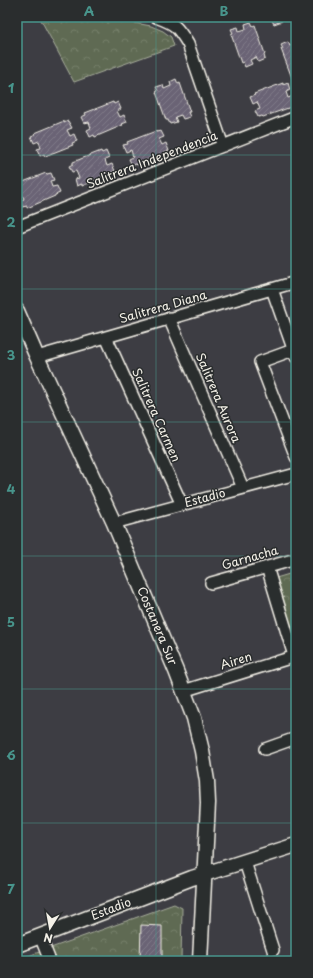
<svg xmlns="http://www.w3.org/2000/svg" width="313" height="978" font-family="'Playpen Sans',sans-serif">
  <style>
    .forest { fill: url(#forest-crowns); stroke: #a9ae9d }
    .building { fill: url(#building-hatch); stroke: #f4f1e8 }
    .lines { fill: none; stroke-linecap: round; stroke-linejoin: round }
    .minor-casing { stroke: #f4f1e8; stroke-width: 14 }
    .tertiary-casing { stroke: #f4f1e8; stroke-width: 17 }
    .minor { stroke: #2a2d2e; stroke-width: 11 }
    .tertiary { stroke: #2a2d2e; stroke-width: 14 }
    .grid { fill: none; stroke: #48958c; stroke-width: 1; stroke-opacity: 0.55 }
    .labels { text-anchor: middle; stroke-width: 3; stroke-linejoin: round; paint-order: stroke }
    .street-label { font-size: 12px; fill: #f4f1e8; stroke: #2a2d2e }
    .neatline { fill: none; stroke: #48958c; stroke-width: 1.5 }
    .grid-label { font-size: 13px; text-anchor: middle; font-weight: bold; fill: #48958c }
  </style>
  <defs>
    <pattern id="forest-crowns" width="20" height="18" patternUnits="userSpaceOnUse"><rect width="20" height="18" fill="#5e6a52"/><path d="M2 6a3 3 0 1 1 6 0M12 15a3 3 0 1 1 6 0" fill="none" stroke="#76806b"/></pattern>
    <pattern id="building-hatch" width="6" height="6" patternUnits="userSpaceOnUse"><rect width="6" height="6" fill="#6a6374"/><path d="M-1 1l2-2M0 6l6-6M5 7l2-2" fill="none" stroke="#807a88"/></pattern>
  </defs>
  <rect width="100%" height="100%" fill="#3d3d43"/>
  <filter id="ink" filterUnits="userSpaceOnUse"><feTurbulence type="fractalNoise" baseFrequency=".025" numOctaves="2"/><feDisplacementMap in="SourceGraphic" scale="8" xChannelSelector="R" yChannelSelector="G"/><feConvolveMatrix kernelMatrix="1 2 1 2 8 2 1 2 1" color-interpolation-filters="sRGB"/></filter>
  <g filter="url(#ink)">
    <path class="forest" d="M44,17h59l48,9 12,5 8,6 3,9 -100,36 -33,-62z
      M296,572v70l-20,-64z
      M174,904l8,4 -1,53h-164v-1z"/>
    <path class="building" d="M270,17h10l2,4 -8,3z
      M251,22l2,4 2,-1 10,29 -1,1 1,4 -7,3 -2,-5 -6,3 2,4 -7,3 -2,-5 -2,1 -10,-29 2,-1 -2,-4 7,-2 1,4 7,-2 -1,-5z
      M288,42l2,4 6,-2 -1,38 -2,-5 -1,1 -11,-29h2l-2,-4z
      M176,79l2,5 2,-1 10,29h-2l2,5 -7,2 -2,-4 -6,2 2,5 -7,2 -2,-4h-2l-10,-28 2,-1 -2,-4 7,-2 1,4 7,-3 -1,-4z
      M283,83v2l5,-2 2,7 -4,2 2,6 5,-2 3,8 -5,1v2l-28,10 -1,-1 -4,1 -3,-6 5,-2 -3,-7 -4,2 -3,-7 5,-2 -1,-1z
      M113,102l1,2 4,-2 3,7 -4,2 3,6 4,-2 3,7 -5,2 1,1 -28,12 -1,-2 -4,2 -3,-7 4,-2 -2,-6 -5,1 -3,-6 5,-2 -1,-2z
      M64,121v2l4,-2 4,7 -5,2 3,6 4,-2 3,7 -5,2 1,2 -28,11 -1,-2 -4,2 -3,-7 4,-1 -2,-7 -5,2 -3,-7 5,-2 -1,-1z
      M156,131v1l5,-1 3,6 -5,2 3,6 4,-2 3,8 -5,1 1,2 -28,11 -1,-1 -4,1 -3,-6 4,-2 -2,-7 -5,2 -3,-7 5,-1 -1,-2z
      M101,151l1,2 4,-2 3,7 -4,2 2,6 5,-2 3,7 -5,2v1l-28,12v-2l-5,2 -2,-7 4,-1 -3,-7 -4,1 -3,-6 4,-2v-2z
      M46,173l1,1 4,-1 3,7 -4,1 2,6 5,-1 3,7 -5,2v1l-28,12v-2l-5,1 -2,-6 4,-2 -3,-7 -4,2 1,-10z
      M141,925l21,1v35h-22z"/>
    <g class="lines">
      <g class="minor-casing">
        <path id="minor" d="M156,17c19,7 21,9 32,27l35,102
          M17,227l279,-110
          M272,289l24,68
          M169,318l74,170
          M106,337l76,168
          M293,350l-33,12 36,95
          M37,357l259,-75
          M114,523l182,-49
          M267,567l27,89
          M211,583l85,-24
          M183,691l113,-35
          M265,749l31,-11
          M245,862l28,88
          M40,936l10,25"/>
      </g>
      <g class="tertiary-casing">
        <path id="tertiary" d="M17,311l20,46 77,166 62,148 18,47 8,33 5,30 1,22 -8,158
          M17,945l175,-67 104,-33"/>
      </g>
      <use href="#minor" class="minor"/>
      <use href="#tertiary" class="tertiary"/>
    </g>
  </g>
  <path class="grid" d="M156,17v944M17,155h279M17,289h279M17,422h279M17,556h279M17,689h279M17,823h279"/>
  <g class="labels">
    <g class="street-label">
      <text transform="translate(152 160) rotate(-21)" y="4">Salitrera Independencia</text>
      <text transform="translate(163 307) rotate(-16)" y="4">Salitrera Diana</text>
      <text transform="translate(218 398) rotate(67)" y="4">Salitrera Aurora</text>
      <text transform="translate(156 415) rotate(66)" y="4">Salitrera Carmen</text>
      <text transform="translate(205 498) rotate(-15)" y="4">Estadio</text>
      <text transform="translate(250 558) rotate(-16)" y="4">Garnacha</text>
      <text transform="translate(157 626) rotate(67)" y="4">Costanera Sur</text>
      <text transform="translate(236 661) rotate(-17)" y="4">Airen</text>
      <text transform="translate(111 909) rotate(-21)" y="4">Estadio</text>
    </g>
  </g>
  <rect width="313" height="978" fill="none" stroke="#2a2d2e" stroke-width="44"/>
  <g transform="translate(50 928) rotate(191)" stroke="#2a2d2e" stroke-width="3" paint-order="stroke">
  <path d="M0-3L7 15L0 10L-7 15Z" fill="#f4f1e8"/>
  <text y="-6" font-size="11" font-weight="bold" text-anchor="middle" fill="#f4f1e8">N</text>
  </g>
  <rect x="22" y="22" width="269" height="934" class="neatline"/>
  <g class="grid-label">
    <text x="89" y="16">A</text>
    <text x="224" y="16">B</text>
    <text x="11" y="93">1</text>
    <text x="11" y="227">2</text>
    <text x="11" y="360">3</text>
    <text x="11" y="494">4</text>
    <text x="11" y="627">5</text>
    <text x="11" y="760">6</text>
    <text x="11" y="894">7</text>
  </g>
</svg>
